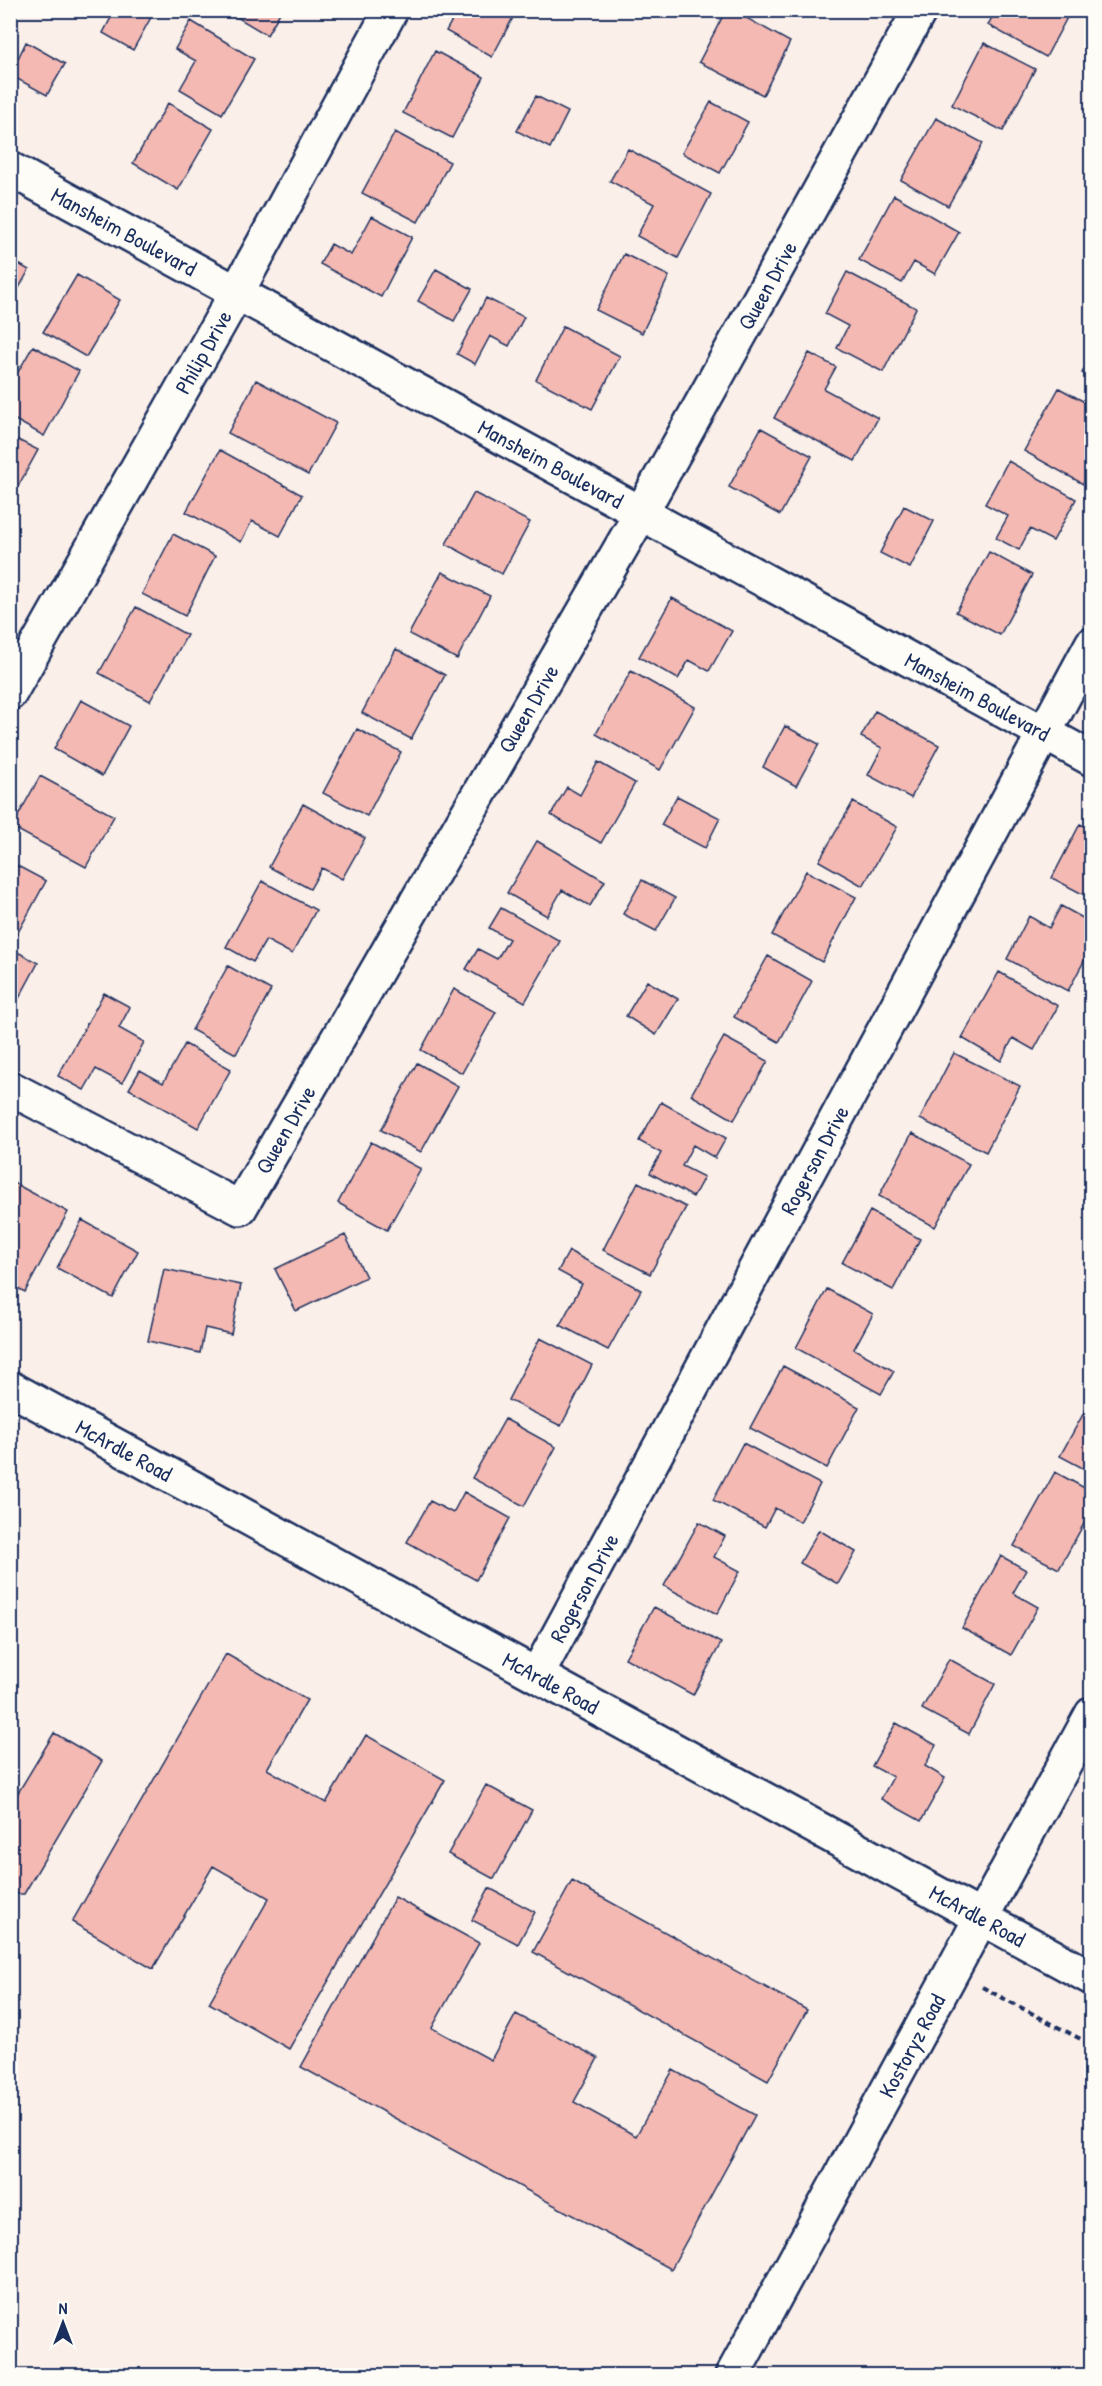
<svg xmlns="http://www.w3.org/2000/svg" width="1102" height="2386" font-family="'Patrick Hand',sans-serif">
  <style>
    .building { fill: #f4b9b2; stroke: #1b2f5e; stroke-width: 1.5 }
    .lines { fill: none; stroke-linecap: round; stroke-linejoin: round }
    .minor-casing { stroke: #1b2f5e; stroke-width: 38 }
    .secondary-casing { stroke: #1b2f5e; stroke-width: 38 }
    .path { stroke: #1b2f5e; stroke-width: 4; stroke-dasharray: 6 4.5; stroke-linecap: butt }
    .minor { stroke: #fdfcf7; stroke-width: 33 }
    .secondary { stroke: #fdfcf7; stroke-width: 33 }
    .labels { text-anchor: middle; stroke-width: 4.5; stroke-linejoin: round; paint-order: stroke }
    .street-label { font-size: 22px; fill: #1b2f5e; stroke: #fdfcf7 }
  </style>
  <rect width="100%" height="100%" fill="#fbefe9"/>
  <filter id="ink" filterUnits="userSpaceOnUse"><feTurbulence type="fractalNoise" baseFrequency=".0167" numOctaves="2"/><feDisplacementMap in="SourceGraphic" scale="12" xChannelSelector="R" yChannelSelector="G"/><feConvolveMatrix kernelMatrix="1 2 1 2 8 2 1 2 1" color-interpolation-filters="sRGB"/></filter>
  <g filter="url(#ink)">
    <path class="building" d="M115,10h40l-22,40 -30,-17z
      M225,10h56v1l-14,24z
      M458,10h59l-25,47 -46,-26z
      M726,10h6l58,32 -27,53 -64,-33z
      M789,10h17l-4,8z
      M996,10h75l-25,47 -58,-32z
      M191,21l63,38 -32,55 -42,-25 16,-28 -21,-12z
      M26,42l39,22 -18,31 -37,-20z
      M984,43l51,26 -32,62 -51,-26z
      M435,51l49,26 -32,61 -49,-25z
      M536,96l32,16 -18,36 -33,-17z
      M711,102l37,20 -28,51 -38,-20z
      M168,103l45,26 -35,61 -45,-27z
      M936,118l47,25 -35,63 -47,-26z
      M395,132l55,30 -32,60 -56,-29z
      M628,149l83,45 -33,64 -41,-22 17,-32 -44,-23z
      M894,195l65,37 -24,42 -21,-12 -12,21 -43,-23z
      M372,216l40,21 -31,60 -61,-33 11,-20 20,11z
      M624,254l45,22 -27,57 -46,-23z
      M10,259l19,11 -18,32h-1z
      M436,269l36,20 -18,32 -36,-20z
      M847,272l69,36 -33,64 -46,-24 11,-22 -23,-12z
      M77,275l43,25 -34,57 -43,-25z
      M486,298l38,19 -15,29 -19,-10 -15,28 -18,-10z
      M563,326l57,30 -28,53 -56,-29z
      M33,346l46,25 -35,65 -34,-19v-31z
      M809,353l27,14 -12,22 54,29 -23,43 -81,-43z
      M1092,356v22l-10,-5z
      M256,380l80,43 -28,52 -80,-42z
      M1059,388l33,18v62l-9,16 -59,-33z
      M761,428l51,28 -32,59 -51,-28z
      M10,436l28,14 -28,51z
      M220,450l82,45 -22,41 -28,-15 -11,21 -55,-30z
      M1008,461l68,38 -23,42 -23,-12 -11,21 -23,-12 12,-22 -23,-12z
      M474,493l56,29 -28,52 -56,-30z
      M904,506l30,15 -24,47 -30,-15z
      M173,534l42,22 -30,60 -43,-22z
      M989,552l43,23 -32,60 -44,-23z
      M442,572l48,24 -33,63 -48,-25z
      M672,598l60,33 -23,40 -20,-11 -11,19 -39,-22z
      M136,607l51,28 -37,66 -51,-28z
      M396,649l49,26 -34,64 -49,-26z
      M631,671l64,36 -35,63 -64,-36z
      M81,700l48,26 -27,50 -48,-27z
      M875,711l64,34 -28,53 -43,-23 14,-27 -21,-11z
      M785,726l34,18 -23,42 -33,-19z
      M357,729l44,23 -34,64 -44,-23z
      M598,762l37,21 -34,60 -50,-28 16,-28 13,8z
      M40,776l74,40 -28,51 -74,-40z
      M677,796l43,22 -15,30 -44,-23z
      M853,802l44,25 -34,59 -44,-25z
      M303,804l62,34 -23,41 -20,-11 -12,21 -41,-22z
      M1080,824l12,6v69l-40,-21z
      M537,841l68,40 -15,25 -28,-16 -15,26 -40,-23z
      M10,862l36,19 -30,55 -6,-3z
      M806,871l50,26 -34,65 -50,-27z
      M642,880l33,18 -19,33 -33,-17z
      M262,881l54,29 -24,44 -26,-14 -13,22 -27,-15z
      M1061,906l31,17v23l-24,45 -61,-32 22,-43 20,12z
      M501,908l59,33 -35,61 -59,-33 12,-20 19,10 12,-20 -20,-11z
      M10,948l28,15 -21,39 -7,-3z
      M768,956l44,25 -33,61 -45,-25z
      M228,966l43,24 -35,64 -44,-24z
      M999,972l59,34 -24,44 -21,-12 -12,23 -39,-23z
      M647,981l31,18 -22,36 -30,-19z
      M454,989l42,23 -34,61 -41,-23z
      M104,993l26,14 -11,21 25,14 -22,41 -26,-14 -12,21 -26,-14z
      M724,1037l44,24 -34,59 -43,-25z
      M185,1044l46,25 -33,59 -69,-39 11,-19 23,13z
      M954,1053l66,33 -34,66 -66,-33z
      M417,1063l41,23 -37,66 -40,-22z
      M661,1102l65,36 -11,20 -22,-13 -11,21 22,11 -11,20 -43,-24 11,-20 -22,-12z
      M912,1133l57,31 -34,63 -56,-31z
      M371,1142l50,27 -34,61 -49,-27z
      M10,1181l58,31 -43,80 -15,-8z
      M638,1182l48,25 -36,67 -47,-24z
      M870,1211l50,28 -27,51 -51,-27z
      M82,1220l56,31 -25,47 -56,-30z
      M345,1235l21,42 -70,34 -21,-42z
      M569,1251l72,39 -33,60 -48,-25 22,-41 -24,-13z
      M164,1269l77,16 -10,49 -26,-6 -5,25 -52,-12z
      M827,1289l46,25 -19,35 40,22 -13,23 -85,-46z
      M540,1338l52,27 -31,61 -53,-26z
      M783,1366l76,41 -32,61 -77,-40z
      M1092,1398v75l-32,-17z
      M505,1419l51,28 -32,59 -52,-28z
      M743,1443l77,41 -20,38 -25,-14 -10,19 -52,-27z
      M1055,1472l37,20v17l-33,60 -45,-23z
      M464,1492l46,26 -34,62 -69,-38 23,-41 23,12z
      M699,1522l26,14 -11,21 26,14 -23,43 -53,-28z
      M819,1530l37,22 -18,32 -38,-21z
      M1001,1556l25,14 -13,23 25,14 -27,48 -49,-27z
      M654,1607l67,36 -28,52 -68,-37z
      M226,1654l81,46 -40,69 59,34 40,-68 79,45 -156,269 -80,-46 60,-105 -56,-32 -60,103 -81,-47z
      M949,1659l46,25 -26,50 -47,-25z
      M896,1723l40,22 -11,21 20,12 -24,43 -40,-22 12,-22 -21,-11z
      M54,1733l48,28 -78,133h-14v-88z
      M486,1785l46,25 -38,69 -46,-25z
      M572,1881l235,129 -39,71 -235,-129z
      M489,1888l46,24 -17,32 -46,-24z
      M395,1897l84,46 -47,85 59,32 25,-46 82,44 -24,44 62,34 37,-66 82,45 -84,154 -370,-202z"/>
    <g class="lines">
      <g class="minor-casing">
        <g id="minor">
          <path id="s1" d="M10,169l1082,590"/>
          <path id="s2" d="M10,693l227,-401 154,-282"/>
          <path id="s3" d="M10,1088l230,120 401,-695 279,-503"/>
          <path id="s4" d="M537,1675l555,-1031"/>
        </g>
      </g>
      <g class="secondary-casing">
        <g id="secondary">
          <path id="s5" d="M10,1388l1082,590"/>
          <path id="s6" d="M732,2376l360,-662"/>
        </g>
      </g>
      <path class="path" d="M982,1987l110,58"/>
      <use href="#minor" class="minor"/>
      <use href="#secondary" class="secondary"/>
    </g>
  </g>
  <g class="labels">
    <g class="street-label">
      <text dy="8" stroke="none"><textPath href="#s1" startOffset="130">Mansheim Boulevard</textPath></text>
      <text dy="8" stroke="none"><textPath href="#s3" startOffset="1322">Queen Drive</textPath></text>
      <text dy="8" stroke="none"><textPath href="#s2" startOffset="392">Philip Drive</textPath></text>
      <text dy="8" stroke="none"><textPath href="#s1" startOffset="616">Mansheim Boulevard</textPath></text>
      <text dy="8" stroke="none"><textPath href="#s1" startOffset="1102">Mansheim Boulevard</textPath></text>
      <text dy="8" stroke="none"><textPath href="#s3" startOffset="836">Queen Drive</textPath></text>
      <text dy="8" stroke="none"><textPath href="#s3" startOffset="350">Queen Drive</textPath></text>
      <text dy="8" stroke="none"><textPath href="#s4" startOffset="585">Rogerson Drive</textPath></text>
      <text dy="8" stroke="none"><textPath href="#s5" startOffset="130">McArdle Road</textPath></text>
      <text dy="8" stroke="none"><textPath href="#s4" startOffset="99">Rogerson Drive</textPath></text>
      <text dy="8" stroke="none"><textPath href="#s5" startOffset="616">McArdle Road</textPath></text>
      <text dy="8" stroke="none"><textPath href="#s5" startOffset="1102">McArdle Road</textPath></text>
      <text dy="8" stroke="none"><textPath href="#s6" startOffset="376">Kostoryz Road</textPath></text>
    </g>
  </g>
  <rect width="1102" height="2386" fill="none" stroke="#fdfcf7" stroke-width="36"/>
  <rect x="18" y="18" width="1066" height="2350" fill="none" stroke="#1b2f5e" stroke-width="2" filter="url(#ink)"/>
  <g transform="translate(63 2323)" stroke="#fdfcf7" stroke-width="4.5" paint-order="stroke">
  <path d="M0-4.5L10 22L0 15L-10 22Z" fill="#1b2f5e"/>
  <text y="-9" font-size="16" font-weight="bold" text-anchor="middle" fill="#1b2f5e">N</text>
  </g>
</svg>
